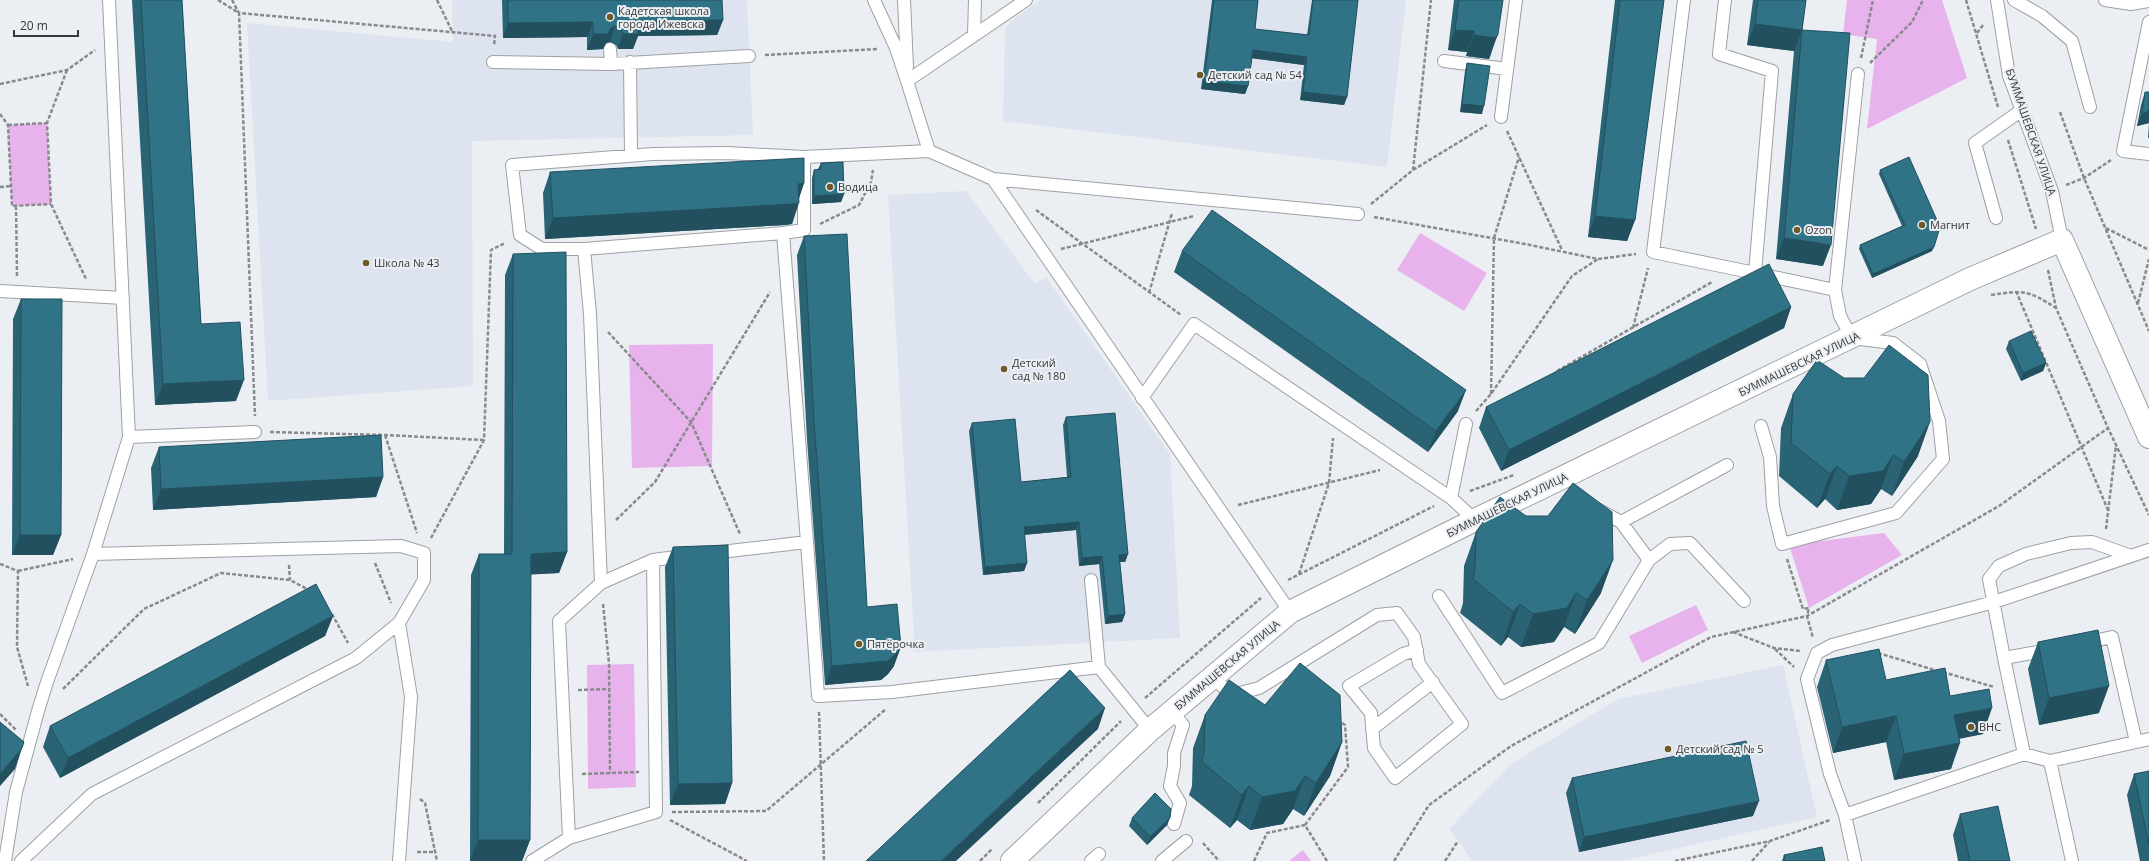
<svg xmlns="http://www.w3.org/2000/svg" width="2149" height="861" font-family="'Open Sans',sans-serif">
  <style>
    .built { fill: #dde4ef }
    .green { fill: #e8b3ec }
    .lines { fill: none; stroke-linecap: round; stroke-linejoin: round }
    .service-casing { stroke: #9da0a4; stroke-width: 14 }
    .minor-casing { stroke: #9da0a4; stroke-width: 24 }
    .path { stroke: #888a8d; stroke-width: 2.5; stroke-dasharray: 4 2; stroke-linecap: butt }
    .service { stroke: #fff; stroke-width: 12 }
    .minor { stroke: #fff; stroke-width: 22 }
    .wall { fill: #296374 }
    .shaded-wall { fill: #22505e }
    .building { fill: #307387; stroke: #22505e }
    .poi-dot { fill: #705929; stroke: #ebeff3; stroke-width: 1.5 }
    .labels { text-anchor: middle; stroke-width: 4; stroke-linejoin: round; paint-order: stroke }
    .poi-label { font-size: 11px; fill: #363739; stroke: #ebeff3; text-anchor: start }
    .street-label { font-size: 11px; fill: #363739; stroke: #ebeff3 }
  </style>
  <rect width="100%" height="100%" fill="#ebeff3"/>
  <path class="built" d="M452,0h295l6,135 -281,6 1,245 -205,15 -21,-378 206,19z
    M1040,0h366l-19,167 -384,-46 2,-92 6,-8z
    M966,191l69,93 11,-7 124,177 10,184 -265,14 -27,-457z
    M1783,665l34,152 -196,44h-148l-24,-32 62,-65 107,-65z"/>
  <path class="green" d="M1847,0h95l25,78 -100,51 10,-90 -34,-5z
    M47,123l4,81 -39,2 -4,-81z
    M1420,233l67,40 -23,38 -67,-41z
    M713,344l-1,122 -80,2 -3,-123z
    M1884,533l18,22 -93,53 -20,-63z
    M1696,605l12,25 -66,33 -13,-27z
    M634,664l2,123 -48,2 -1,-124z
    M1303,850l8,11h-22z"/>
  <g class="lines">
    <g class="service-casing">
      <path id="service" d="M874,0l22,48 11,33
        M904,0l3,67
        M1026,0l-119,81 22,70 64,28 297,433
        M1684,0l-31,252 102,21
        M1725,0l-6,54 53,17 -17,202 80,17
        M1997,0l12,76 43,115 10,49
        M2014,0l28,16 30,25 18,66
        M2105,0l26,4 18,-3
        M2149,22l-26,129 26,3
        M974,35l1,-35
        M610,49l1,15 138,-8
        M1444,61l63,8
        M493,62l118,2
        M630,62l1,93
        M1501,117l15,-117
        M993,179l365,35
        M1996,218l-21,-75 47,-33
        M584,249h-42l-22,-14 -8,-70 141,-11 74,-1 77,4
        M0,291l123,7
        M1142,398l52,-74 257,174 24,22
        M1761,426l9,31 3,49 9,38 114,-31 47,-54 -4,-38 -19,-57 -27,-21 -41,-5 -12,-22 -5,-26 23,-216
        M129,437l126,-5
        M1451,498l15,-74
        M1597,509l24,13 106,-57
        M1621,522l28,38
        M807,542l11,154 74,-4 207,-25 51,63
        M712,553l95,-11 -24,-309 21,-3v-73l125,-6
        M93,554l36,-117 -20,-437
        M1091,580l8,87
        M601,583l-11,-269 -6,-65 199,-16
        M1439,596l63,97 97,-50 50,-83 21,-16 20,-1 54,58
        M2085,643l27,-6 24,105
        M2004,658l-15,-79 10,-13 27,-12 45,-11 21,-1 39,14
        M1212,677l20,18 27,-7 118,-73 20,-2 17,24 5,27 43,60 -67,54 -21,-30 -3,-35 -22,-27 54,-32 14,-4
        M1172,712l11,13 -9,28v13l-4,20 10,17 -6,21
        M1372,729l61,-47
        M2024,754l-20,-96 45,-8
        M2050,761l22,100
        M1845,815l179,-61 26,7 99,-22
        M569,838l87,-26 -3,-252
        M5,861l11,-69 22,-81 9,-29 46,-128 308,-8 23,7v27l-25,43 -43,35 -264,136 -71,67
        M399,861l12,-164 -12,-74
        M532,861l37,-23 -10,-217 42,-38 52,-23 31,-4
        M1091,861l8,-7
        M1162,861l24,-20
        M1855,861l-10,-46 -15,-41 -23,-95 10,-26 15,-8 162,-43 155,-52"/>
    </g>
    <g class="minor-casing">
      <path id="minor" d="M1012,861l138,-131 140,-118 185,-92 495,-241 92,-39 87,197"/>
    </g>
    <path class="path" d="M218,0l21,13 16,403
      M232,0l7,13 256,23 -1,10
      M437,0l16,33
      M1966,0l32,107
      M1977,33l6,-8
      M765,55l113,-6
      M1861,58l12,-58
      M1870,63l42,-41 11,-22
      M67,70l-20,53 4,81 35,75
      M0,84l67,-14 28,-20
      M2060,112l24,66 65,153
      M0,114l8,11 4,81 39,-2
      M8,125l39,-2
      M1507,131l55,119
      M2008,140l28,89
      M1413,170l18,-170
      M2066,185l18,-7 27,-18
      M0,187l11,-1
      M1371,204l42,-34 74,-45
      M16,206l1,70
      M1036,210l145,105
      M1374,217l151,27 73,15 38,-5
      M820,224l39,-19 12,-23 2,-12
      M2106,228l43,22
      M1061,249l133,-33
      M2048,270l8,38 52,120 41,87
      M2016,291l92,219
      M1149,293l23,-80
      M1991,295c33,-5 37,-5 65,13
      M2138,303l11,-44
      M1633,328l15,-60
      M608,332l83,90 49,112
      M1557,371l155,-89
      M1491,394l3,-156 25,-81
      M1476,411l15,-17 81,-118 26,-17
      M270,432l115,3 99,5
      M385,435l32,98
      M1470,491l44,-16
      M1238,505l142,-35
      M616,520l39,-38 115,-190
      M2106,529l10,-84
      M431,538l53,-98 7,-190 14,-7
      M1787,559l16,50 6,-1 -2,8 6,22
      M375,563l16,40
      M0,564l18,7 -1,76 11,39
      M289,565l1,15
      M18,571l55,-12
      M1299,574l30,-91 4,-45
      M1288,580l146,-74
      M603,604l6,59 1,110
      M332,614l16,29
      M1733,632l41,16 26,3
      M1775,649l19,18
      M1878,653l60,18
      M1943,672l51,15
      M63,689l81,-80 77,-36 69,7 19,10
      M578,690l32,-1
      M1145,698l116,-100
      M819,712l5,149
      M0,714l16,16
      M582,774l57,-2
      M420,799l5,4 12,58
      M1038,803l83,-82
      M672,812l94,-1 120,-102
      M670,820l77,41
      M1203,843l16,18
      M417,852h17
      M980,861l12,-12
      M1254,861l13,-28 38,-8
      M1327,861l-22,-36 43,-58 -3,-42 -6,-4
      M1394,861l35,-56 82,-59 200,-109 96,-21 192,-110 109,-78
      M1445,861l13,-20
      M1675,861l95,-20 60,-21
      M1752,861l17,-19"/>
    <use href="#service" class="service"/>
    <use href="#minor" class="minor"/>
  </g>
  <path class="wall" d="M132,0h50l19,324 35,77 -81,4z
    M502,0h220l1,20 -6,15 -79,1 -5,13h-15l-2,-4 -6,-3 -4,1 -3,6 -16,1v-13l-84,1z
    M1212,0h46l-3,29 52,6 5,-35h46l-11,97 -3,8 -44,-5 4,-35 -52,-7 -4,28 -3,8 -44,-5z
    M1454,0h49l-12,54 -2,5 -23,-3 1,-4 -19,-2z
    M1615,0h49l-29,220 -8,21 -39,-4z
    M1753,0h53l-4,30 21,236 -47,-7 18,-208 -47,-6z
    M1467,63l15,51 -22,-2 5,-41z
    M2145,92h4v46h-1l1,-15 -12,3 4,-21z
    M821,163l23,31 -3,8 -29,2v-26l2,-8 4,-1z
    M1880,170l52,81 -60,27 -13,-29 1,-4 42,-19 -23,-52z
    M550,172l254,11 -5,15 -7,26 -7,1 -240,14 -2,-46z
    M804,236l63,371 27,59 -6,8 -7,6 -56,5 -18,-245 -10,-185z
    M1182,251l276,160 -30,41 -254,-180z
    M513,254l54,298 -8,21 -28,1 -1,266 -8,21h-52l1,-286 8,-21h25l1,-279z
    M21,299l40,236 -8,20h-41l1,-236z
    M1791,307l-7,21 -283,143 -22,-43 7,-21z
    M2009,341l37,22 -3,8 -22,10 -15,-32z
    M1793,394l125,62 -26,40 -11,-7 -10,15 -34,6 -12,-11 -8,9 -38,-32 2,-48z
    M1066,417l62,137 -3,8h-5l5,52 -3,8 -17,2 -6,-60 -20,2 -3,-36 -52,5 3,28 -3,8 -41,4 -14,-144 3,-8 49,59 46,-5 -4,-52z
    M159,447l224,30 -7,20 -223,13 -2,-42z
    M1476,532l125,61 -26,41 -11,-7 -10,15 -33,5 -13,-10 -7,9 -41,-33 3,-10 1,-37z
    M673,547l59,236 -7,21 -55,1 -5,-238z
    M333,616l-8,20 -265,142 -17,-31 7,-21z
    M2038,642l61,71 -60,12 -11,-56z
    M1826,660l60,20 64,16 33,38 -24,5 -8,30 -57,11 -8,-38 -53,11 -16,-66z
    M1265,705l77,37 -12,34 -26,40 -11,-7 -10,15 -33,6 -13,-10 -7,8 -41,-33 3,-9 1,-38 12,-33z
    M2149,771v90h-9l-13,-66 7,-21z
    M1572,778l181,38 -174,36 -13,-59z
    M1960,814l50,47h-52l-5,-26z
    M1132,818l35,7 -20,20 -18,-19z
    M1784,855l41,6h-43z"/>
  <path class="shaded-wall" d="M723,20l-6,15 -79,1 -5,13h-15l5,-15 15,-13z
    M593,22l-6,15 -84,1 5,-15z
    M1755,24l47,6 -8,21 -47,-6z
    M615,26l-5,16 -4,1 -3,6 -16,1 6,-16z
    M1455,30l19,1 -7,21 -19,-2z
    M1498,34l-9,25 -23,-3 8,-21z
    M1253,50l54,7 -3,8 -54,-7z
    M1204,81l44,5 -3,8 -44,-5z
    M1303,92l44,5 -3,8 -44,-5z
    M1462,104l22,2 -2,8 -22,-2z
    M2149,111v12l-12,3 5,-12z
    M804,183l-7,21 2,-1 -7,21 -7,1 -240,14 8,-21 245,-34z
    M844,194l-3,8 -29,2 2,-8z
    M1595,216l40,4 -8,21 -39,-4z
    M1784,238l47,7 -8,21 -47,-7z
    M1934,247l-2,4 -60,27 1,-4z
    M1791,307l-7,21 -283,143 8,-21z
    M2046,363l-3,8 -22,10 2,-8z
    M244,380l-8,21 -81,4 8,-21z
    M1466,390l-8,21 -30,41 8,-21z
    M1930,422l-12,34 -26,40 12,-34z
    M1893,455l-12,34 -10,15 -34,6 12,-34z
    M1837,466l-12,33 -8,9 13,-34z
    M383,477l-7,20 -223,13 8,-21z
    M1079,522l-3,8 -55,5 3,-8z
    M20,535h41l-8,20h-41z
    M567,552l-8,21 -36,2 8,-21z
    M1128,554l-3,8h-9l3,-7z
    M1102,556l-3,8 -20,2 3,-8z
    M1613,560l-12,33 -26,41 12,-34z
    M1027,563l-3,8 -41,4 2,-8z
    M1576,593l-12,34 -10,15 -33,5 12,-33z
    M1520,604l-12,33 -7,9 12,-34z
    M1125,614l-3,8 -17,2 3,-8z
    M333,616l-8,20 -265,142 8,-20z
    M901,647l-7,19 -6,8 -7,6 -56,5 7,-19z
    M2109,686l-10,27 -60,12 10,-27z
    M1105,708l-7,21 -142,132h-15z
    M1992,708l-9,26 -38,7 9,-26z
    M1896,716l-10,26 -53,11 9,-26z
    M1342,742l-12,34 -26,40 12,-33z
    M1960,743l-9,26 -57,11 10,-26z
    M22,748l-7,21 -15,17v-12z
    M1305,776l-12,33 -10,15 -33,6 12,-33z
    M732,783l-7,21 -55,1 8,-21z
    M1249,786l-12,34 -7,8 12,-33z
    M1759,801l-6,15 -174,36 5,-15z
    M1170,818l-3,7 -20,20 3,-8z
    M478,840h52l-8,21h-52z"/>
  <path class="building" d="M141,0h41l19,324 39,-2 4,58 -81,4z
    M508,0h214l1,20 -85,1v13h-15l-2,-5 -6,-3 -4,2 -3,6h-15v-12l-85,1z
    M1214,0h44l-3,29 54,6 4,-35h45l-11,97 -44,-5 4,-35 -54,-7 -5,36 -44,-5z
    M1459,0h44l-5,34 -2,4 -22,-3v-4l-19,-1z
    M1620,0h44l-29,220 -40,-4z
    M1758,0h48l-4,30 -47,-6z
    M1802,30l48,3 -19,212 -47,-7z
    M1467,63l23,3 -6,40 -22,-2z
    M2145,92h4v19l-7,3z
    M1909,157l31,70 -6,20 -61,27 -13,-29 45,-20 -25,-55z
    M804,158v25l-6,1 1,19 -7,1 -239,14 -3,-46z
    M843,162l1,32 -30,2v-26l7,-1v-6z
    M1212,210l254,180 -30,41 -254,-180z
    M847,234l20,373 30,-3 4,43 -6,8 -7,6 -56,5 -18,-245 -10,-185z
    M566,252l1,300 -36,2 -1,286h-52l1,-286h33l1,-300z
    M1769,264l22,43 -282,143 -23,-43z
    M21,299h41l-1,236h-41z
    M2031,331l15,32 -23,10 -14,-32z
    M1889,345l39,30 2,47 -26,40 -11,-7 -10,16 -34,5 -12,-10 -7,8 -39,-31 2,-49 24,-34 27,18h20z
    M1115,413l13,141 -9,1 6,59 -17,2 -6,-60 -20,2 -3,-36 -55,5 3,36 -42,4 -13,-144 43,-4 6,63 50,-5 -5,-60z
    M381,435l2,42 -222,12 -2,-42z
    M1573,483l39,29 1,48 -26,40 -11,-7 -9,15 -34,6 -13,-10 -7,8 -40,-33 2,-9 1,-38 24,-35 26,19h22z
    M728,545l4,238 -54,1 -5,-237z
    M316,584l17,32 -265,142 -18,-32z
    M2098,630l11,56 -60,12 -11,-56z
    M1879,649l7,31 59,-12 5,28 39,-7 3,19 -38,7 6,28 -56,11 -8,-38 -54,11 -16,-67z
    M1300,663l40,32 2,47 -26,41 -11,-7 -10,15 -33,6 -13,-11 -7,9 -40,-33 2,-10 1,-37 24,-35 36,25z
    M1070,670l35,38 -164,153h-75z
    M0,722l24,20 -2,6 -22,26z
    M1746,741l13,60 -175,36 -12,-59z
    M2149,771v74l-15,-71z
    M1155,793l16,16 -1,9 -20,19 -18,-19z
    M1998,806l12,55h-40l-10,-47z
    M1822,847l3,14h-40l-1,-6z"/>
  <g class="poi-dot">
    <circle cx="610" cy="17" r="4"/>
    <circle cx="1200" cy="75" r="4"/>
    <circle cx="830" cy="187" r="4"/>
    <circle cx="1922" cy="225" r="4"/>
    <circle cx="1797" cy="230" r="4"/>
    <circle cx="366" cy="263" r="4"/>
    <circle cx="1004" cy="369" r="4"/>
    <circle cx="859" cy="644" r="4"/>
    <circle cx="1971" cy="727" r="4"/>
    <circle cx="1668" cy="749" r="4"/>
  </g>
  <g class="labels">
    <g class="poi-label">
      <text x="618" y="15">Кадетская школа<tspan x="618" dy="13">города Ижевска</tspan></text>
      <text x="1208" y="79">Детский сад № 54</text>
      <text x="838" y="191">Водица</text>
      <text x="1930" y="229">Магнит</text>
      <text x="1805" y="234">Ozon</text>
      <text x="374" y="267">Школа № 43</text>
      <text x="1012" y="367">Детский<tspan x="1012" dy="13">сад № 180</tspan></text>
      <text x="867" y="648">Пятёрочка</text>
      <text x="1979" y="731">ВНС</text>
      <text x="1676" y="753">Детский сад № 5</text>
    </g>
    <g class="street-label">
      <text transform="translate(2031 132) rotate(71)" y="4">БУММАШЕВСКАЯ УЛИЦА</text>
      <text transform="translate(1799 364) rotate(-26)" y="4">БУММАШЕВСКАЯ УЛИЦА</text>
      <text transform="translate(1507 505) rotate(-26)" y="4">БУММАШЕВСКАЯ УЛИЦА</text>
      <text transform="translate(1227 665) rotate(-40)" y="4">БУММАШЕВСКАЯ УЛИЦА</text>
    </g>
  </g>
  <path d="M14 30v6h64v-6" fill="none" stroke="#363739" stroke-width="2"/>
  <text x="20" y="30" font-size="12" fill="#363739" stroke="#ebeff3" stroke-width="3" paint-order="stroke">20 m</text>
</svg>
